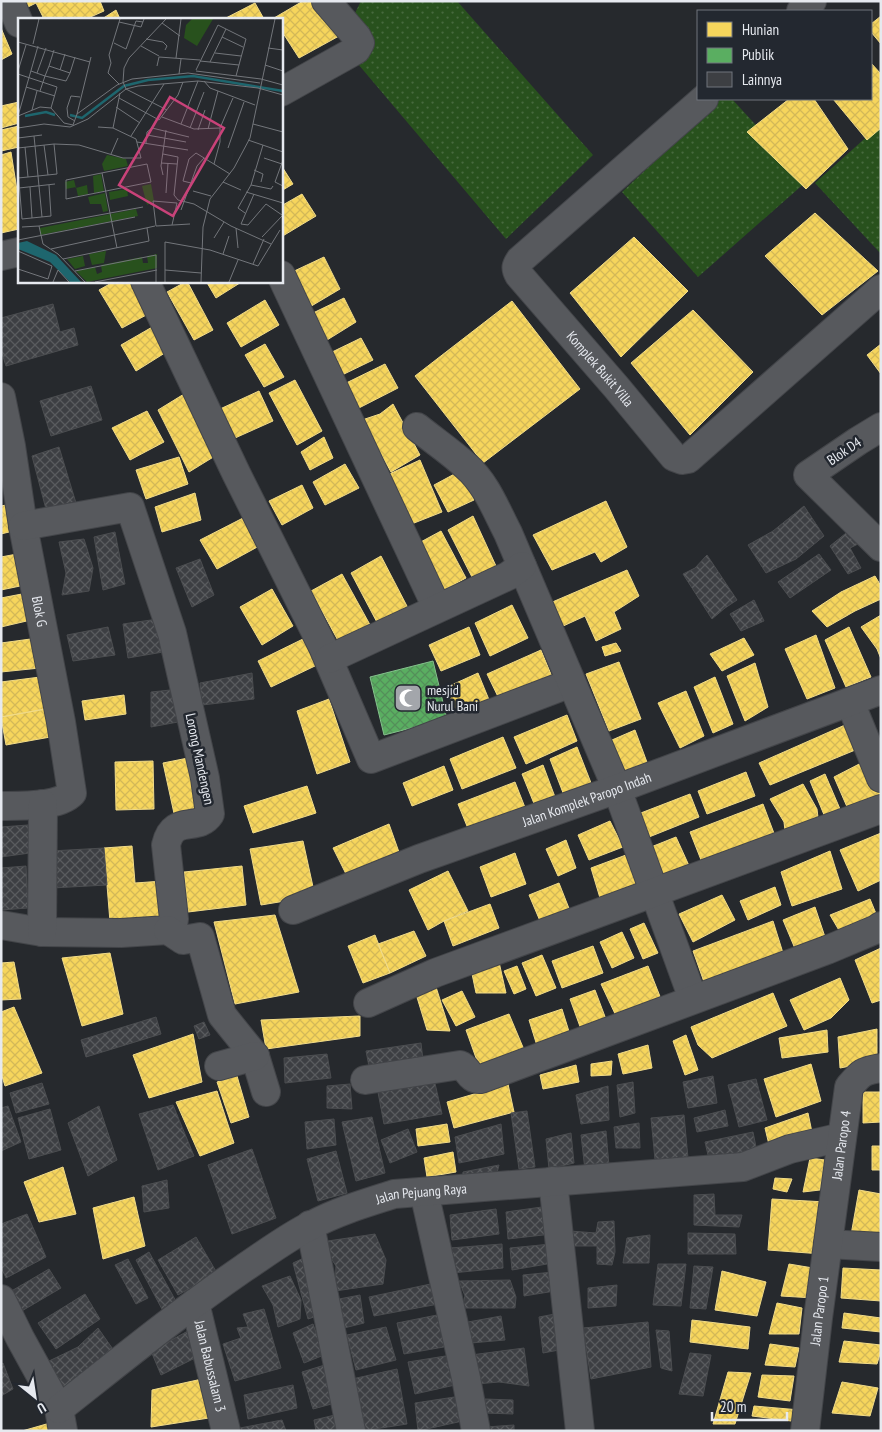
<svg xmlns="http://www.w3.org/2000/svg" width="882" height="1432" font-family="'PT Sans Narrow',sans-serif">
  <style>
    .grass { fill: url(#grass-dots) }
    .homes { fill: url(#homes-cross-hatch); stroke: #f1db88 }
    .public { fill: url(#public-cross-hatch); stroke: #84c08c }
    .building { fill: url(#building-cross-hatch); stroke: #4b4d50 }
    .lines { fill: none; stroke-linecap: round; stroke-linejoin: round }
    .minor-casing { stroke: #434549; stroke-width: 30 }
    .minor { stroke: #57595d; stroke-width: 28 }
    .labels { text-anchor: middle; stroke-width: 5; stroke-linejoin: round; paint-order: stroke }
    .street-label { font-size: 14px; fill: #e6e9ef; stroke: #232830 }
    .poi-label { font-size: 14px; fill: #e6e9ef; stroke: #232830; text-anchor: start }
    .inset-river { fill: none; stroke: #1e666e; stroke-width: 2.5 }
    .inset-road { fill: none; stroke: #73767b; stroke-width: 1 }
    .view { fill: #c94279; fill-opacity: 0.15; stroke: #c94279; stroke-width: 2.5 }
    .inset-edge { fill: none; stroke: #e6e9ef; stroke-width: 2.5 }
  </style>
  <defs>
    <pattern id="grass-dots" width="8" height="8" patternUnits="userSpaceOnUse" patternTransform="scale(1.25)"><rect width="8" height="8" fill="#28511d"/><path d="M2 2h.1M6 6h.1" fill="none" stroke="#476a3e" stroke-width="1.8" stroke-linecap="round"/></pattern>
    <pattern id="homes-cross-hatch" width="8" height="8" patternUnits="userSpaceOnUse" patternTransform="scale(1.25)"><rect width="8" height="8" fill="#f6d55c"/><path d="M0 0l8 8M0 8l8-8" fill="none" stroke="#d3b858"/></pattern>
    <pattern id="public-cross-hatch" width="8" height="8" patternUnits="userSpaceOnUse" patternTransform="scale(1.25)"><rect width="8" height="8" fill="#5aae61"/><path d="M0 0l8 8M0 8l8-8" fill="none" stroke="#548f5a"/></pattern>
    <pattern id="building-cross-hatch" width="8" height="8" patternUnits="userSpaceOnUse" patternTransform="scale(1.25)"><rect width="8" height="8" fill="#3d3f43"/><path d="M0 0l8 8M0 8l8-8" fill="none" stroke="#595b5e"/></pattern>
  </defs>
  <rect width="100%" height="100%" fill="#26292d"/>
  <path class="grass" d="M361,1h96l136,154 -87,84 -159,-188 6,-34z
    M721,99h11l75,82 -109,96 -76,-85z
    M881,124v130l-66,-71z"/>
  <path class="homes" d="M16,1h84l4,10 -18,8h-42l-8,-16 -16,8z
    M303,1h15l21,35 -40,22 -18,-28v-11l-7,-1z
    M255,3l9,16h-40z
    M116,10l4,9h-18z
    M881,16v28l-10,-12v-8z
    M1,28l11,26 -11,6z
    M871,63l10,11v54l-14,12 -34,-41h38z
    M789,99h25l34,50 -42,40 -59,-57z
    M19,102v21l-18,5v-22z
    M19,126v21l-18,4v-21z
    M11,152l8,51v26l-18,4v-78z
    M281,165l12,19 -12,7z
    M302,194l14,22 -35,21v-31z
    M815,213l63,58 -56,44 -57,-59z
    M634,237l54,54 -67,66 -51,-64z
    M324,257l16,32 -32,19 -18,-35z
    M115,281h16l19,32 -28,15 -23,-38z
    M187,281l26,49 -19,10 -27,-48z
    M206,281h37l-27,17z
    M344,298l12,24 -29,18 -14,-27z
    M265,300l14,25 -38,22 -14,-24z
    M512,301l68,88 -97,74 -68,-87z
    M693,310l60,62 -63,63 -59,-72z
    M154,326l14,25 -32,20 -15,-26z
    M361,338l12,22 -31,15 -12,-22z
    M265,344l19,33 -20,10 -19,-32z
    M881,344v30l-14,-19z
    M385,364l13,24 -45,23 -13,-25z
    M295,380l27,51 -25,14 -28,-52z
    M259,391l14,30 -38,17 -15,-29z
    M184,394l31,62 -26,16 -31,-62z
    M393,404l27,51 -29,17 -29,-52 18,-6z
    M147,411l17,31 -34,18 -18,-32z
    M324,437l9,21 -23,12 -9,-18z
    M179,457l9,27 -42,15 -10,-29z
    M420,460l22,52 -33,13 -22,-50z
    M345,464l14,24 -34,17 -12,-23z
    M460,471l14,29 -26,12 -14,-27z
    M302,485l11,23 -31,17 -13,-24z
    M195,493l6,27 -39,12 -7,-25z
    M606,501l21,46 -26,15 -6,-10 -43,18 -19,-35z
    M11,504l2,27 -12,3v-28z
    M473,516l23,50 -23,13 -25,-49z
    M245,517l16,28 -44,24 -17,-29z
    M441,531l25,47 -24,13 -25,-47z
    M17,554l8,31 -24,5v-33z
    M381,556l28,54 -29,18 -29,-55z
    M627,570l12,26 -25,16 7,17 -25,12 -11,-25 -24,11 -11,-24z
    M342,574l32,58 -33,14 -30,-55z
    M875,576l6,10v13l-26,12 -28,16 -15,-16 29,-19z
    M272,589l21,37 -31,19 -22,-38z
    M27,593l4,27 -30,7v-29z
    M512,605l16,33 -38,18 -15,-33z
    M881,615v44l-4,-10 -16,-22z
    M469,627l11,28 -39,16 -12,-26z
    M849,627l22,50 -25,10 -21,-47z
    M816,635l19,53 -28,11 -22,-50z
    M38,638l2,30 -39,4v-29z
    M305,638l12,27 -46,22 -13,-26z
    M744,638l10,17 -32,16 -12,-17z
    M616,643l5,8 -16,5 -3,-9z
    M541,650l14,34 -52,23 -16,-33z
    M619,662l22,57 -32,12 -23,-57z
    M755,663l13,44 -23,14 -18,-45z
    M478,673l14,34 -32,15 -15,-34z
    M48,676l3,32 -50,9v-35z
    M715,677l18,47 -20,9 -19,-46z
    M686,691l18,45 -24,12 -22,-45z
    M124,695l2,19 -41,6 -3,-19z
    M329,699l21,63 -33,12 -20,-63z
    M51,708l5,28 -50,9 -5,-28z
    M567,715l10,26 -51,23 -12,-27z
    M854,721l11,25 -95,39 -11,-22z
    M635,730l13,35 -26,14 -17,-36z
    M503,737l13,31 -54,21 -12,-30z
    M577,747l16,41 -28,10 -15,-39z
    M193,757l11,55 -29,6 -12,-55z
    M867,760l14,36 -30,20 -17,-39z
    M153,761l1,48 -38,1 -1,-48z
    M543,765l12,32 -20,9 -13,-32z
    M444,766l9,24 -41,16 -9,-23z
    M746,772l9,24 -48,18 -9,-23z
    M825,774l18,42 -16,6 -17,-41z
    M515,782l11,28 -57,21 -11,-27z
    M803,784l14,25 2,17 -33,13 -2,-17 -14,-23z
    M307,786l9,27 -63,20 -9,-27z
    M690,794l9,23 -55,22 -11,-23z
    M763,804l12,32 -72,29 -13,-33z
    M610,821l13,26 -34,13 -11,-25z
    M389,824l11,31 -53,21 -14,-28z
    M881,833v47l-23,11 -18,-41z
    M676,837l15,33 -30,12 -15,-33z
    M566,840l10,28 -18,8 -12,-27z
    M303,841l12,55 -54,9 -11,-56z
    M132,846l3,37 28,-2 3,36 -56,5 -6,-74z
    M830,851l12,38 -50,17 -11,-34z
    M515,853l11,31 -35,13 -11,-30z
    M626,855l14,39 -37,14 -12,-40z
    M242,866l4,39 -58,7 -4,-40z
    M448,871l20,40 -24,10 -16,9 -19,-40z
    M559,883l13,33 -29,12 -14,-33z
    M775,887l6,18 -33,15 -8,-19z
    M722,895l13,25 -42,22 -14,-28z
    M870,899l7,17 -37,16 -10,-17z
    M490,904l9,24 -46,18 -9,-25z
    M815,907l10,30 -29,14 -13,-31z
    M275,915l24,77 -64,12 -21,-82z
    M773,921l10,32 -79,29 -11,-31z
    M644,923l14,30 -15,6 -13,-30z
    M414,931l12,25 -36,17 -12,-29z
    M622,932l12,26 -22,10 -12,-26z
    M375,935l15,38 -27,10 -15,-37z
    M593,946l10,27 -41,15 -10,-27z
    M881,948v52l-9,3 -17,-43z
    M110,953l13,61 -41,12 -20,-68z
    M542,955l14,33 -20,8 -14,-33z
    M14,962l7,37 -20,1v-37z
    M499,962l7,31h-30l-5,-24z
    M517,966l9,23 -12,5 -10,-23z
    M648,966l13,33 -44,19 -16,-34z
    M840,978l9,22 -18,18 -27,12 -14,-30z
    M436,987l14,44 -23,-1 -11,-36z
    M595,990l12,32 -25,10 -12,-33z
    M462,991l13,26 -19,9 -14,-26z
    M773,993l9,22 5,11 -75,32 -14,-13 -7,-18z
    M14,1007l28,66 -37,13 -4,-13v-61z
    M562,1009l9,29 -33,11 -9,-29z
    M509,1014l16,38 -45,17 -14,-39z
    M360,1016v20l-94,13 -5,-29z
    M877,1029v32l-37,7 -2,-31z
    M827,1030l1,22 -46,6 -3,-20z
    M193,1034l9,48 -53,16 -16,-43z
    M686,1035l12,35 -13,5 -12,-34z
    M648,1045l4,23 -29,6 -5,-20z
    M612,1061l-1,14 -20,1v-12z
    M811,1064l10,37 -45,16 -12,-38z
    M576,1065l3,17 -36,7 -3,-14z
    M237,1076l12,41 -18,6 -14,-41z
    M508,1084l6,28 -60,16 -7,-26z
    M217,1091l17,52 -34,13 -24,-54z
    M863,1092h18v30l-18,1z
    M808,1113l5,24 -42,16 -6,-25z
    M447,1124l3,18 -32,4 -2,-17z
    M872,1146h9v24h-9z
    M453,1152l3,20 -29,5 -3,-19z
    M810,1158l15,2 -5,30 -17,2z
    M63,1167l13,47 -37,8 -15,-40z
    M775,1178l17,1 -5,13 -14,-3z
    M859,1190l22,4v42l-30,-1z
    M134,1197l11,49 -42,13 -10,-51z
    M772,1199l54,3 -4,52 -54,-4z
    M789,1264l30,5 -5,29 -33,-2z
    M843,1268l38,2v31l-40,-3z
    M722,1271l44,11 -9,34 -42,-6z
    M777,1303l25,5 -3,26h-30z
    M844,1313l37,5v14l-39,-4z
    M692,1320l58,7 -2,22 -58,-7z
    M844,1341l37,4v6l-4,13 -38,-2z
    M770,1344l29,4 -4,19 -30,-2z
    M728,1372l23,1 -16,51h-22z
    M762,1375l32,1 -4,25 -32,-4z
    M202,1379l7,39 -58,9 1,-37z
    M842,1382l36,6 -8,28 -38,-3z
    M754,1406l46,4 -1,12 -47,-6z
    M50,1423l2,8h-30z"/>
  <path class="public" d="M433,661l14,58 -63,16 -14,-58z"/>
  <path class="building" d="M53,304l7,28 14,-4 4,17 -72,21 -5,-16v-32z
    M91,386l11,34 -51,16 -11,-35z
    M59,447l17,56 -29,10 -15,-57z
    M804,506l20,30 -28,23 -30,14 -18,-28 25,-14z
    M851,529l9,14 -10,5 11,20 -13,6 -18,-28z
    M115,532l10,52 -22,6 -9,-53z
    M84,539l9,29 -4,23 -27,4 4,-22 -7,-31z
    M819,554l12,16 -41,28 -12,-16z
    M707,555l30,45 -12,8 -13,11 -29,-45 12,-6z
    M200,559l14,36 -22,12 -16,-39z
    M754,600l10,21 -23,10 -11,-17z
    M165,618l4,33 -41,7 -5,-34z
    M108,627l7,28 -42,6 -6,-26z
    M252,673l2,26 -52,6 -2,-22z
    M180,689l-2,33 -27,5v-35z
    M28,825l2,28 -29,4v-30z
    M104,848l3,37 -55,3 -1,-37z
    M26,866l2,42 -27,2v-42z
    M156,1017l5,17 -75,23 -5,-17z
    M204,1022l6,13 -11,4 -5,-13z
    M421,1043l3,26 -53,8 -5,-26z
    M327,1054l4,24 -46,5 -1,-25z
    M713,1076l4,27 -29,5 -5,-26z
    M434,1079l8,35 -58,10 -7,-37z
    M756,1079l11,41 -28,7 -11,-42z
    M633,1082l2,31 -15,4 -3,-32z
    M42,1083l7,21 -33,9 -6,-20z
    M350,1084l2,25 -25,-1v-22z
    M608,1086l1,34 -28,4 -5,-29z
    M173,1105l21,51 -36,14 -19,-56z
    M8,1106l13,36 -20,9v-43z
    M99,1106l18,54 -29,16 -20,-53z
    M50,1109l11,41 -32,9 -11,-41z
    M725,1110l3,16 -31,6 -3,-14z
    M527,1111l8,56 -16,2 -8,-56z
    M684,1115l5,54 -33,1 -5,-52z
    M372,1117l13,56 -29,8 -14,-59z
    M334,1119l2,26 -29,4 -2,-27z
    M639,1123l1,25h-24l-2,-21z
    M501,1124l3,30 -45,9 -4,-26z
    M408,1129l9,23 -27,11 -9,-23z
    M606,1131l3,35 -24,4 -4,-35z
    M753,1132l5,25 -47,11 -6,-26z
    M571,1133l3,30 -25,6 -3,-30z
    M252,1149l24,69 -44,16 -24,-69z
    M336,1151l11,42 -29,8 -11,-42z
    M499,1165l-3,12 -34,4 1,-9z
    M167,1180l2,28 -25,4 -2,-26z
    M714,1194l1,21h27l-3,12 -45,-2v-30z
    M549,1206l3,28 -44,5 -2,-27z
    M496,1209l3,25 -47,6 -2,-25z
    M27,1214l19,43 -40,21 -5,-11v-43z
    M614,1221l1,31 -3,13 -15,-1v-18h-25l-2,-15 26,2 2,-11z
    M688,1233l47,1 1,20h-48z
    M375,1234l11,26 -3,24 -48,7 1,-25 -15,-24z
    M650,1235l-1,28h-26l4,-25z
    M196,1237l21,36 -39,22 -20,-35z
    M502,1244l1,24 -51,5 -2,-25z
    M551,1244l2,19 -41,7 -2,-22z
    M149,1252l29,53 -14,8 -28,-53z
    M308,1256l15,58 -15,5 -15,-56z
    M128,1259l20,39 -12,6 -21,-39z
    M658,1264h28l-5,42 -28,-1z
    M694,1266l19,1 -7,42 -16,-1z
    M49,1269l12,19 -41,24 -12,-19z
    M553,1272l2,19 -31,5 -1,-21z
    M290,1276l11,24 -1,19 -22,8 -5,-22 -11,-19z
    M510,1280l6,17 -1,11h-53l3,-12 -6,-15z
    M440,1282l4,21 -70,13 -5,-19z
    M617,1285l-1,21 -28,2v-20z
    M85,1294l15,25 -44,30 -18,-26z
    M360,1295l4,28 -20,5 -5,-29z
    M264,1309l17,59 -46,13 -12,-37 18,-6 -4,-10 11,-1 -5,-13z
    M447,1313l8,32 -51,9 -7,-31z
    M555,1314l4,36 -16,3 -4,-36z
    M501,1316l4,24 -34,3 -3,-21z
    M648,1322l3,45 -60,12 -8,-51z
    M313,1324l11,31 -20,8 -11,-30z
    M386,1327l10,33 -40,10 -9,-35z
    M98,1328l19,27 -51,34 -19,-27 31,-15z
    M656,1330l13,1 3,40 -11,-3z
    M188,1331l9,26 -36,18 -10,-24z
    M524,1348l5,38 -30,-4 -23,2 -5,-29z
    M690,1353l21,2 -8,41 -24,-2z
    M458,1354l6,29 -49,11 -7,-32z
    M3,1363l10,26 -12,7v-32z
    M328,1364l11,38 -26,7 -11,-37z
    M397,1369l10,55 -45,7 -10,-52z
    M293,1385l4,23 -49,11 -4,-24z
    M461,1396l6,24 -49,11 -3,-28z
    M485,1399l28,1v14l-28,-1z
    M339,1414l3,17h-26l-2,-11z
    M282,1420l4,11h-45l-1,-3z
    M514,1425v6h-28v-4z"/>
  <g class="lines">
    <g class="minor-casing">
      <g id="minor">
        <path d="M10,1l9,22"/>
        <path d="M801,11l11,-10"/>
        <path d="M281,92l75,-42 4,-7 -3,-6 -31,-36"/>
        <path id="s1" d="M704,99l-184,161c-4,6 -5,8 -1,15l98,113 57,69 8,3 6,-1 193,-170"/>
        <path d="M1,256l18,-4"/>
        <path d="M281,275l156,333"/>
        <path d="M145,281l91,192 87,174 48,112 200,-76"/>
        <path id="s2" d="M1,397l10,49 12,80 38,196 11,71c-13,14 -52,13 -71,13"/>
        <path d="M417,427c16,13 34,25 49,39 20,17 30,44 42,67l109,256 76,210"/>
        <path d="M881,427l-23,14 -50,34 73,72"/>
        <path d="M329,659l179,-83 14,-10"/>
        <path d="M850,702l31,76"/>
        <path id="s3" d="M293,910l126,-51 198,-70 264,-99"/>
        <path d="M1,925l41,7 79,1 47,-3 5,-4 1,-7 -8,-74c7,-32 32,-12 44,-31l-5,-36 -33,-145 -42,-126 -107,19"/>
        <path d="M168,930l15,10 17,-3 22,78 33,41 11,36"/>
        <path d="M42,932l1,-128"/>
        <path d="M368,1003l67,-30 446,-164"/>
        <path d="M219,1066l36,-10"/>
        <path d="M365,1080l95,-15c9,3 8,15 21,14l346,-129 50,-21 4,-3"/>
        <path d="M553,1181l27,250"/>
        <path d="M424,1192l42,186 10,53"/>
        <path d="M310,1225l41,206"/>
        <path d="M828,1244l53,3"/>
        <path d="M1,1299l19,39 39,71 4,22"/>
        <path id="s4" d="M195,1303l31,128"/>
        <path id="s5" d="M59,1409c61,-48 121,-97 185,-141 21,-14 45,-32 68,-43 26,-14 54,-22 82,-31l349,-27 47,-18 52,-12"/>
        <path id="s6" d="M805,1431l13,-113 31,-231c12,-14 13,-16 32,-19"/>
      </g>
    </g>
    <use href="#minor" class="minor"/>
  </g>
  <defs>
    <g id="mosque-square" transform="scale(1.4375)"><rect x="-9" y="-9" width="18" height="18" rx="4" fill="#a3a6ab" stroke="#232830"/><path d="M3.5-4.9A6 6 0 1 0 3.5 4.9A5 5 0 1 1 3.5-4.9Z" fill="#fff"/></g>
  </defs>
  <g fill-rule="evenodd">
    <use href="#mosque-square" x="408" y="698"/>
  </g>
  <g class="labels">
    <g class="street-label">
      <text dy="5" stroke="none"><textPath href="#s1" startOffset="385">Komplek Bukit Villa</textPath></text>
      <text transform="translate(844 451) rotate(-34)" y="5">Blok D4</text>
      <text dy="5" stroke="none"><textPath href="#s2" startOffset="218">Blok G</textPath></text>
      <text transform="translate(200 759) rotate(78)" y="5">Lorong Mandengen</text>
      <text dy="5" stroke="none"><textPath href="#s3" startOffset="314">Jalan Komplek Paropo Indah</textPath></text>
      <text dy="5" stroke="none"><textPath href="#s6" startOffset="288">Jalan Paropo 4</textPath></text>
      <text dy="5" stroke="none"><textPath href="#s5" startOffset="428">Jalan Pejuang Raya</textPath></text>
      <text dy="5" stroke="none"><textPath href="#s6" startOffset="121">Jalan Paropo 1</textPath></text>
      <text dy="5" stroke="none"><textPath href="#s4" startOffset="65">Jalan Babussalam 3</textPath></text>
    </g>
    <g class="poi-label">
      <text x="427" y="695">mesjid<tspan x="427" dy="16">Nurul Bani</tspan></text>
    </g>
  </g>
  <g transform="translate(18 18)">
    <rect width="265" height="265" fill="#26292d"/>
    <path d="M89,137l19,4 2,7 -24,5 -2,-7zM83,156l3,17 -10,2 -1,-17zM56,162l2,8 11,-3 1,9 -10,2 -2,-9 -10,2 -1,-7zM133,166l3,17 -7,4 -5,-19zM109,171l1,7 -18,4 -1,-8zM87,175l3,18 -5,1 -2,-8h-11l-2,-7zM88,233l-2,12 -12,2 -3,-11zM139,236v14l-70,14 -11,-11 19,-4 2,7 5,-2 -1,-7 41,-8 1,6h5l-1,-7zM65,238l2,10 -10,3 -8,-10z" fill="#28511d"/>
    <path d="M174,1h21l-16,27 -13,-8 2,-13z" fill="#28511d"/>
    <path d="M118,191l2,7 -98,19v-7z" fill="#28511d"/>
    <path d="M9,223l29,14 25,27h-11l-20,-20 -32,-13v-6z" fill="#1e666e"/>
    <path class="inset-river" d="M52,97l12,3 42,-32 24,-6 45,-4 90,15M7,98l21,-4 9,3"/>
    <path class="inset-road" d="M148,1l-37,39 -5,10 -1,14 3,7 41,21M101,4l22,5 3,-8M144,5l18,13M204,19l21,10M128,21l17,3 4,4 -2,4M0,24l72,20M96,25l12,6 10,-28 7,1M15,26l6,-25M123,28l18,10M250,30l15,2M197,35l26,3M158,40l5,-39M182,43l39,4M192,44l16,-33M247,47l18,6M31,48l5,-16M139,48l2,-9 41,3M42,52l5,-16M178,52l22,-45 28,14 -10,37M0,53l8,-26M13,53l14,5 4,-10 21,7 5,-16M178,53l65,8 22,6M19,55l9,-25M0,56l39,13 -6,21M161,56l2,-15M186,63l6,7 45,17M101,66l-11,-11 3,-10 -2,-8 11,-36M8,69l29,9M22,73l5,-15 21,5 4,-8M101,80l40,22 19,-25 5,-13M98,89l24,16M14,92l5,-19M59,96l14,-57M0,98l20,-70M0,98l22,-9 11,1 13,15 9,2M144,99l32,12 26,-1M57,103l-7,-4 -1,-9 4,-12 9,1M163,106l17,-43M235,106l30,8M55,107l4,-11 40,-29 15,-6 56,-6 72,10M80,109l15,1M0,110l26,-4 26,3 18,-8 38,-30 12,-3 60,-5 60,7 25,7M172,110l14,-36M190,111l10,-38M180,112l7,-20M129,117l39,7M113,118l33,-52M0,120l24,-3M230,122l35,12M119,124l51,8M128,125l1,-11 5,-4 37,9M26,127l4,30M7,129l3,30M0,130l36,-4M210,130l16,-46M93,136l7,-16M145,136l15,3 -4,38 4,5M246,140l18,6M265,142l-8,22 8,4M143,145l16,1M129,146l4,18 -85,17v-19zM196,146l6,-22v-14l13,-30M0,151l4,50 29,-3 -2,-31M236,152l9,4 -2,8M84,155l15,75M145,157l-2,-9 5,-36M0,160l20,-2 -4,-40M205,164l18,8M173,165l-8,-2 6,-22 7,-6 34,21M233,167l20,4 2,-3M12,169l2,31M1,170l36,-4M175,173l18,5M228,174l37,11M148,175l2,-30M160,182l16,4 37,22 40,18M159,185l-24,-2 3,25 34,-2M163,192l16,-44 7,-8M227,195l-7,-5 13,-23 12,-40M24,199l-4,-41 19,-2 -3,-30 25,1 44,13h18l-5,-19 -23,-11 7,-35M223,206l7,1 18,-21 16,11M223,206l13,-30M154,207l5,-22M21,208l104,-19M4,209l17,-1 4,18 15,10 27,28M218,210l2,20M244,219l20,-21M196,220l10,-16M0,222l117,-23M33,231l104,-23M0,233l34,15 -4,13 -30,-10M205,236l6,-18M45,241l86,-18 -2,-13M235,246l11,-25M147,252v-28l45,8 48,16 22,-36M57,253l81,-16v27M35,264l5,-12 11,12M77,264l62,-12M147,264v-12l36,3M183,264l2,-55 7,-28 24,-31 16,-30 25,-119M211,264l9,-22"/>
    <path class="view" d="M152,79l54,31 -51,88 -54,-31z"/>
    <rect width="265" height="265" class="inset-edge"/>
  </g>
  <rect width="882" height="1432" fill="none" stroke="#e6e9ef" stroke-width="5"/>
  <rect x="697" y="10" width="175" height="90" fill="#232830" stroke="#71757c"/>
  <rect x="707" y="22" width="25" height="15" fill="#f6d55c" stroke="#71757c"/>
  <text x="742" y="35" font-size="15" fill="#e6e9ef">Hunian</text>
  <rect x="707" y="48" width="25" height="15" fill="#5aae61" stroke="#71757c"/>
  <text x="742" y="60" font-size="15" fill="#e6e9ef">Publik</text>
  <rect x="707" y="72" width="25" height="15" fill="#3d3f43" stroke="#71757c"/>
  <text x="742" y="85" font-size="15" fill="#e6e9ef">Lainnya</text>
  <g transform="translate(35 1397) rotate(150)" stroke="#232830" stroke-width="4" paint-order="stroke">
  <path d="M0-4L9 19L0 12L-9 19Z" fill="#e6e9ef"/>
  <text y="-8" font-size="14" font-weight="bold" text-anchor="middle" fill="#e6e9ef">U</text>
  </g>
  <path d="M712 1412v8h75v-8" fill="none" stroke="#e6e9ef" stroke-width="2.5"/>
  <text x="720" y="1412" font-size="15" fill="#e6e9ef" stroke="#232830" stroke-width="4" paint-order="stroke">20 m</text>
</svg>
